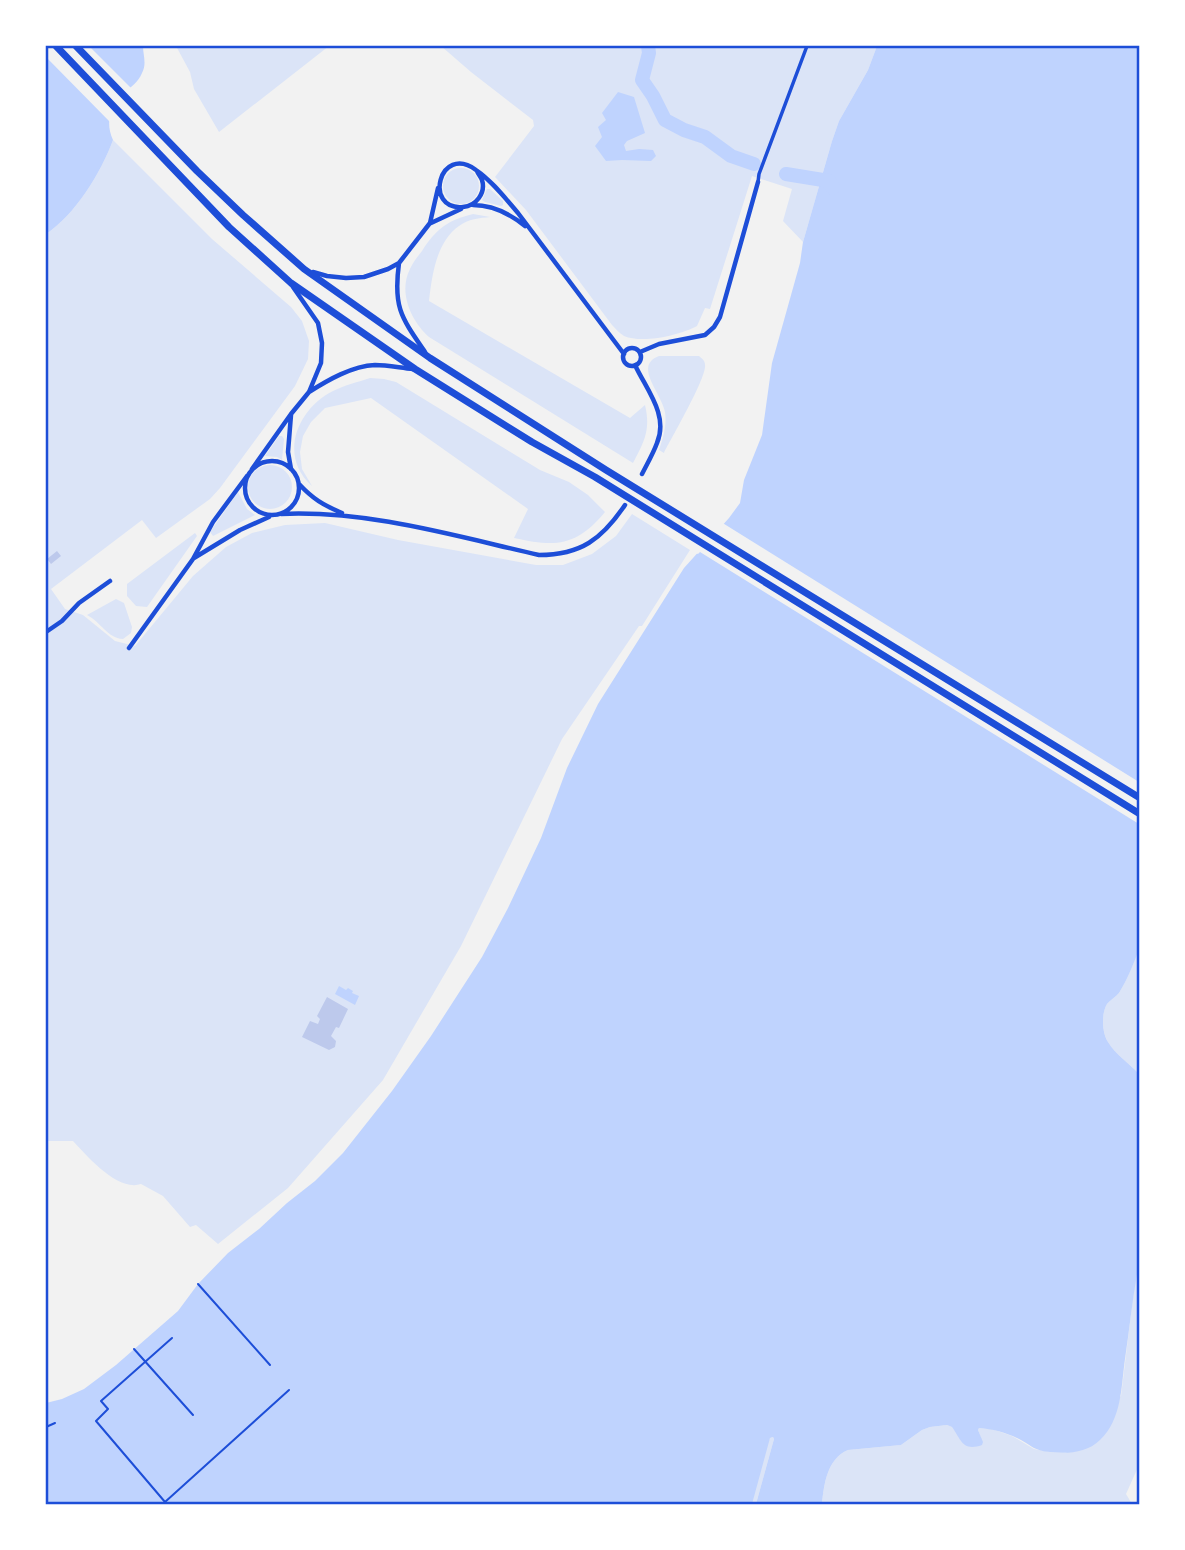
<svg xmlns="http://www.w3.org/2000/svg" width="1185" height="1550" font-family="'Alegreya Sans',sans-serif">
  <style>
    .green { fill: #dbe4f7 }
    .water { fill: #bfd3fe }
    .pier { fill: #f2f2f2 }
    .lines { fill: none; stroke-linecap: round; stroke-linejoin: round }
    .river { stroke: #bfd3fe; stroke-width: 14 }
    .building { fill: #bdc9ec }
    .path { stroke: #1d4ed8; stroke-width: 2 }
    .pedestrian { stroke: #1d4ed8; stroke-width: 3.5 }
    .minor { stroke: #1d4ed8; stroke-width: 4.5 }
    .primary { stroke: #1d4ed8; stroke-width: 7 }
    .neatline { fill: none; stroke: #1d4ed8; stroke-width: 2.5 }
  </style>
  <rect width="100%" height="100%" fill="#f2f2f2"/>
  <path class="green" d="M176,46h153l-110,86 -25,-43 -4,-17z
    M441,46h436l-9,24 -29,51 -7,20 -29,101 -20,-21 9,-32 -40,-13 -42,133 -5,-1 -8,18c-17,9 -54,18 -73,10 -5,-3 -8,-7 -12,-11l-86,-115 -31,-33 39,-51 -1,-6 -62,-48z
    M113,140l99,99 79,68 11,14 7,20 -1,18 -13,27 -75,102 -10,11 -54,39 -14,-18 -91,69 14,20 18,6 32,26 20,5 58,-70 33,-29 26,-14 33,-8 40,-2 73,17 138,25h27l29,-11 24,-18 16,-22 58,36 -48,76h-3l-77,113 -101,207 -78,134 -95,108 -70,56 -22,-19 -6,2 -27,-31 -22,-12c-23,8 -54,-28 -68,-43h-27v-907c29,-19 55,-61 67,-94z
    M443 186a18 18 0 1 1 36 0a18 18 0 1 1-36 0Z
    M487,189h3l13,12v4l-2,1 -16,-4 -3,-2z
    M473,214l17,3c-10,1 -22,2 -31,9 -23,16 -27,50 -30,75l201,117 15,-13c6,25 -1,37 -12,58l-204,-126c-18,-16 -31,-45 -19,-68 3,-7 8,-13 12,-18 14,-22 26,-31 51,-37z
    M659,356h40c3,3 6,4 6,9 2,12 -34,74 -41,88l-5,-3c4,-12 8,-24 6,-38 -4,-20 -32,-46 -6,-56z
    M370,378l14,1 12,3 144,88 29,12 19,13 17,17c-29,35 -50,35 -91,26l14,-29 -157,-111 -46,10 -14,14 -8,14 -3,16 2,17 10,17c-34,-30 -15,-77 21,-95 12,-6 25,-9 37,-13z
    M279,436h3l2,3 -2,21 -5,-3 -12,-1z
    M248 487a22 22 0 1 1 44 0a22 22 0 1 1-44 0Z
    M238,492l9,17 8,6 -42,21 -3,-4z
    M195,533l2,3 -50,71 -11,-1 -9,-10v-12z
    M116,599l8,4 8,24 -1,6 -8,6c-16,-1 -22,-17 -36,-24z
    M1139,947v127c-10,-11 -23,-19 -31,-32 -6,-10 -7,-28 -1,-38 3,-4 9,-7 12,-11 9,-14 15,-31 20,-46z
    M1139,1258v207l-13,29 6,10h-310c2,-20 5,-45 26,-54l53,-5 21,-15 8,-3 17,-2 34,13 -3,-8 1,-2 13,1 20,7 22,13 15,3 17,1 55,-57 14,-115z
    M773,1437l1,2 -18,65h-15l29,-66z"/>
  <path class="water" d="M46,46h97c0,9 4,18 -1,27 -4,10 -12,14 -19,21 -13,14 -18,28 -10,46 -12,33 -38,75 -67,94z
    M877,46h262l1,901c-6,15 -12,32 -21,46 -3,4 -9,7 -12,11 -6,10 -5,29 1,38 8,13 21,21 31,32l1,184c-7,34 -10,68 -15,101 -4,28 -3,60 -25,81 -13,13 -33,14 -50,12 -15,-1 -18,-6 -29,-12 -13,-7 -28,-11 -42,-12l-1,2 5,12 -1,3c-20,7 -21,-6 -30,-18l-5,-2 -17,2 -8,3 -21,15 -53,5c-21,9 -24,34 -26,54h-66l18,-65 -1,-2 -3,1 -18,66h-706v-101l16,-4 22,-10 32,-24 62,-54 20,-27 30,-31 31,-24 28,-26 28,-22 28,-28 49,-62 39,-55 51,-79 26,-49 33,-70 26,-70 31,-64 86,-136 45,-50 11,-15 4,-23 18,-45 10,-72 28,-100 3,-21 29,-101 7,-20 29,-51z
    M618,92l16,5 11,36 -18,8 -3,4 2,6 13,-2 14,1 3,6 -5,5 -29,-1 -16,1 -11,-15 7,-9 -4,-10 8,-7 -4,-7z
    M339,986l7,4 2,-2 5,3 -1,2 7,3 -4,9 -20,-11z"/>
  <path class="pier" d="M46,46h43l42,42 -11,15 -10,19 -64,-65z
    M721,522l418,260v42l-439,-272 -2,2 -4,-2z"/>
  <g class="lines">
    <path class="river" d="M648,46l1,7 -7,27 11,16 12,24 19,10 21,7 26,19 23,8
      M786,174l43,7 4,7"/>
  </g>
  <path class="building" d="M57,551l4,5 -10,8 -4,-5z
    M327,997l21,12 -9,19 -3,-1 -5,9 5,5 -1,6 -6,3 -27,-13 8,-16 8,3 2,-5 -3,-3z"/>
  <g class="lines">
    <path class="path" d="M198,1284l72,81
      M172,1338l-71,63 7,8 -12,12 69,81 124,-112
      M134,1349l59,66
      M46,1427l9,-4"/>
    <path class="pedestrian" d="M758,182l1,-8 48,-128"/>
    <path class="minor" d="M477,171c1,3 4,6 5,9 4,13 -6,26 -19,27 -40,4 -24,-64 13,-37 16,11 29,28 42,43l106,141
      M473,205c20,0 36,8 52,21
      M431,223l30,-14
      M399,263c-6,44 2,54 26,89
      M313,272l14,4 19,2 18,-1 24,-8 11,-6 31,-40 8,-35
      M623 357a9 9 0 1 1 18 0a9 9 0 1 1-18 0Z
      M640,352l19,-8 46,-9 9,-8 6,-10 38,-135
      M635,365c11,24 34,50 22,78 -4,11 -10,21 -15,31
      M309,392c19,-12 43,-26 66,-27 13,0 26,3 38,4
      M291,415l-3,37 3,17
      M245 488a27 27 0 1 1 54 0a27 27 0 1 1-54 0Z
      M252,469l39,-55 18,-22 12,-29 1,-20 -4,-20 -25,-36
      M299,484c14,15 24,21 43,29
      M281,514c87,-4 174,22 258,41 42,0 63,-16 86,-50
      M194,558l46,-28 29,-13
      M46,632l16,-11 17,-18 31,-22
      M129,648l64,-89 20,-37 34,-46"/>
    <path class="primary" d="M56,46l173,181 62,56 124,86 117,73 63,35 545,337
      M76,46l121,125 46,44 61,54 126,89 176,112 534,328"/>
  </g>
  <rect width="1185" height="1550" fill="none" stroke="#ffffff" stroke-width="94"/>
  <rect x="47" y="47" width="1091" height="1456" class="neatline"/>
</svg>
